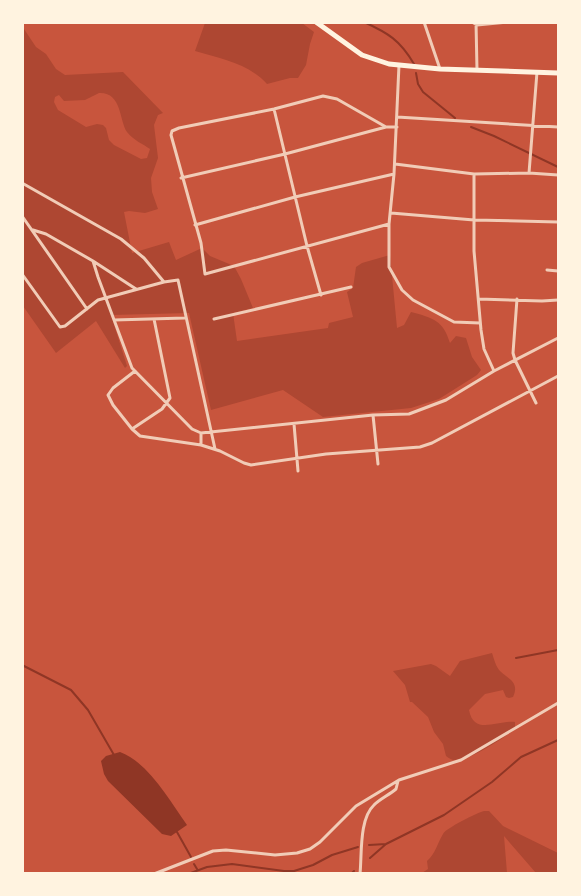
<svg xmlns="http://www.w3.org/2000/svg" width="581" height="896" font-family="'Exo 2',sans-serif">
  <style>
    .green { fill: #ae4732; fill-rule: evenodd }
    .water { fill: #8f3625 }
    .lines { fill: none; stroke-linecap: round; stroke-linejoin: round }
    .stream { stroke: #8f3625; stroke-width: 2 }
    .minor { stroke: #f1ccb7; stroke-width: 3 }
    .primary { stroke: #fff3e0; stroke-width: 5 }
  </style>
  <rect width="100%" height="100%" fill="#c8553d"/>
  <path class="green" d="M205,23h97l12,9 -4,12 -4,21 -8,13h-8l-23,6c-19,-21 -46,-25 -72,-33z
    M22,26l14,21 10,7 10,15 9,6 58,-3 40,41 -5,2 -4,10 4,33 -7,20 1,14 6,17 -13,4 -16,-2 -5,1 8,41 37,-11 7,18 26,-12 8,8 24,10 7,13 12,29 -20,5 4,28 91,-13 1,-5 24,-6 -6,-25 6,-4 3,-21 6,-4 28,-8 7,73 7,-3 7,-13c22,6 32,8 39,31l6,-7 10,2 6,19 9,13 -4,5 -38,24 -28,9 -88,9 -40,-27 -72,20 -22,-97 -78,2 16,51 -2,2 -29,-47 -40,32 -33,-47zM99,93c23,-1 20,27 28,39 6,8 16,12 23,17l-3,9 -6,1 -27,-14 -5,-5 -3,-12 -3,-3 -6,-1 -11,3 -28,-17 -4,-8 1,-5 4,-2 5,6 21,-1z
    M492,653c2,6 4,14 8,18 8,8 20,11 13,26l-4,1 -3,-1 -3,-7 -18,4 -16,16c5,26 28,10 46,12v6c-8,9 -46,32 -57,32 -5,1 -8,-1 -12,-4l-3,-12 -9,-12 -6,-15 -16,-15h-2l-5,-17 -12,-14 38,-7 5,2 14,10 10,-15z
    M484,811h5l14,15 55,27v20h-22l-32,-37 3,37h-85l6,-4 -1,-8c9,-8 10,-17 16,-27 3,-6 34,-21 41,-23z"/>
  <path class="water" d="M120,752c28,10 50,49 67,73l-16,11 -9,-2 -54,-53 -4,-7 -3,-13 5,-5z"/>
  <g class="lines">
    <path class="stream" d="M364,22c24,11 36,18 50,42
      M416,73l2,11 5,8 32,26
      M471,127l23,9 64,31
      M516,658l42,-8
      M22,665l49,25 17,20 26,45
      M177,832l14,25
      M369,845l17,-1 58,-29 48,-33 29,-25 37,-17
      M370,858l16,-14
      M194,864l3,5
      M188,874l19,-7 25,-3 52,7h10l19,-6 19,-10 26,-8
      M351,874l3,-3"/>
    <path class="minor" d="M424,22l16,47
      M472,22l5,3 31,-3
      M476,22l1,48
      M399,65l-5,109 -5,50v43l13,23 11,10 41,22 26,1
      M274,109l33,137 14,49
      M397,117l161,10
      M386,127l-49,-28 -14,-3 -49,13 -95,19 -7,3 -1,4 30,108 4,31 184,-50
      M395,164l79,10 55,-1 29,2
      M529,173l8,-101
      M474,174v77l7,79 3,19 10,22
      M181,178l104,-24 101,-27h11
      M22,183l99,56 23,19 20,24 14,-2 37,169
      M391,213l83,7 84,2
      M22,216l65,93
      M195,225l100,-28 99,-23
      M33,230l13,4 47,27
      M547,270l11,1
      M22,274l38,53 5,-1 33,-26 66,-18
      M136,289l-43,-28 5,16 34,91 60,61 9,4 172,-18 36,-1 37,-14 48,-29 64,-33
      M479,299l63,2 16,-1
      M517,299l-4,54 2,7 21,43
      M214,319l137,-32
      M114,320l71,-2
      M135,371l-22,17 -5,7 5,10 19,24 8,7 61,9 19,6 24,12 7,2 75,-11 94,-7 12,-4 126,-67
      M373,415l5,49
      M294,424l4,47
      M132,429l30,-20 8,-11 -16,-79
      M201,433v12
      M154,874l59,-23 13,-1 49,5 22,-2 13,-4 10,-7 36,-36 43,-26 62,-20 97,-57
      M360,874c2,-20 -1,-55 14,-69 6,-6 15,-10 22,-16l2,-8"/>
    <path class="primary" d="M316,22l46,33 27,9 51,5 118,4"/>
  </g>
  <rect width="581" height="896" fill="none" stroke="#fff3e0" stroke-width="48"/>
</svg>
